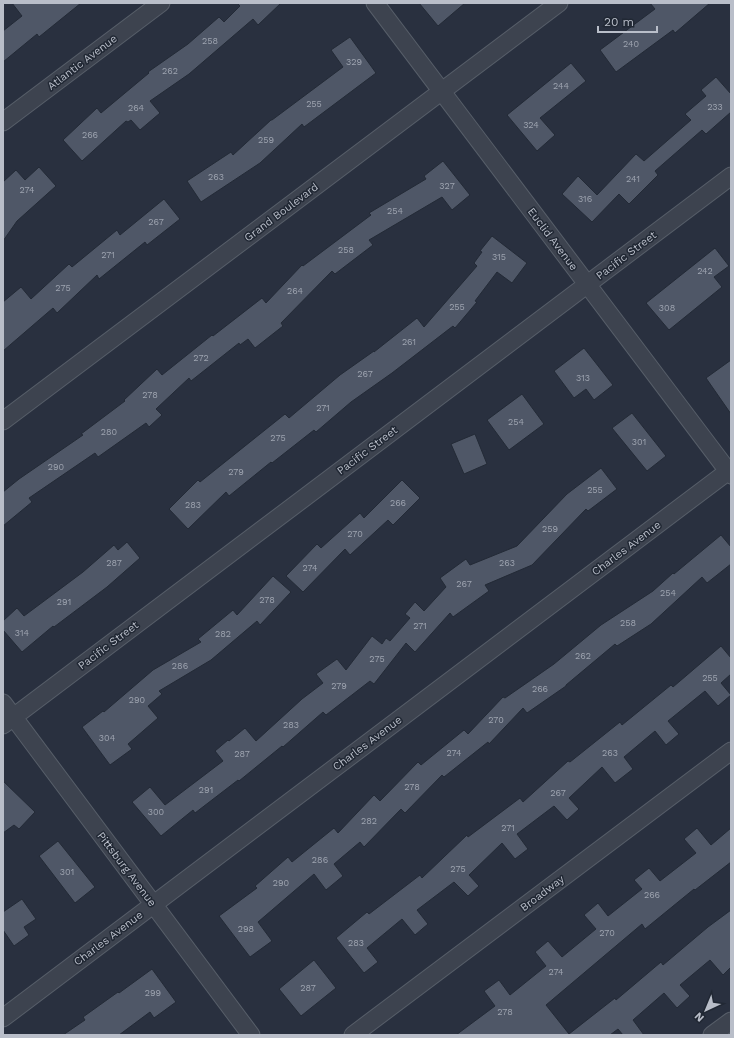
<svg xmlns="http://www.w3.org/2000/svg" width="734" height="1038" font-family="'Work Sans',sans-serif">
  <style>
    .building { fill: #4f5767; stroke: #232a36 }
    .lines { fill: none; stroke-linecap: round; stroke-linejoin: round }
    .street-casing { stroke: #575e69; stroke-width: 19 }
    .street { stroke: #3d434f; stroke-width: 17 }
    .labels { text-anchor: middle; stroke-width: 3; stroke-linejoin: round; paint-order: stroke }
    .number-label { font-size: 9px; fill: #9ea4b0 }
    .street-label { font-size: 11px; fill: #b9bec9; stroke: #212834 }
  </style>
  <rect width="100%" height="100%" fill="#29303f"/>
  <path class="building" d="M12,3h69l-42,34 -2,-3 -34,28v-31l19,-15z
    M237,3h44l-23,22 -5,-6 -64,55 -39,27 10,12 -20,17 -9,-10 -3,2 -2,-1 -44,40 -19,-21 34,-32 4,5 48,-40 -1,-1 40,-28 31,-27 5,5 16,-16z
    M419,3h46l-27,23z
    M650,3h60l-35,30 -2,-3 -57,42 -16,-22 55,-41z
    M350,37l26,36 -72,54 -2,-3 -42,39 -59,39 -14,-21 44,-29 2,3 38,-35h1l71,-53 -12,-17z
    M571,63l15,18 -46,37 15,17 -18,16 -30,-36z
    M716,77l15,17v18l-25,22 -4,-4 -47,41 3,4 -29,29 -10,-10 -27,28 -30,-28 16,-18 19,19 39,-41 8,7 47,-41 -6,-6 21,-18 -5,-6z
    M443,161l27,34 -18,15 -10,-13 -73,43 4,5 -38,29 -3,-3 -51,52 2,3 -28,22 -7,-9 -8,6 -1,-2 -48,38 -2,-3 -33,31 6,6 -13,12 -3,-4 -48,34 -3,-4 -66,45 3,4 -29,24v-34l16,-13 64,-44 -2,-1 44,-33 -1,-1 33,-31 5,6 50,-40 1,1 49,-38 4,5 36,-38 1,1 68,-51 -2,-2 57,-34 -2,-3z
    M39,167l17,19 -39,35 -14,20v-59l13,-12 9,10z
    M164,199l16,20 -33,26 -2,-3 -46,37 -2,-4 -40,38 -4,-5 -50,43v-49l18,-15 10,12 38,-35 3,3 45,-37 3,5z
    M492,236l35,27 -15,20 -15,-11 -22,29 2,1 -22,26 -2,-2 -61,47 -41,29 -35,30 -2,-2 -42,33 -1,-1 -42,34 -3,-4 -38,37 -19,-20 29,-29 2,2 85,-68 4,4 51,-43 34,-24v1l43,-34 7,9 53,-61 -3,-3 8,-11 -2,-1z
    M715,248l14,18 -15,11 8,10 -53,43 -23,-27z
    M584,348l29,37 -19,15 -8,-11 -12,9 -20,-27z
    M731,360v54l-25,-36z
    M522,394l22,30 -35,26 -22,-30z
    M632,413l34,43 -19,15 -35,-43z
    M475,434l12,30 -23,10 -13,-30z
    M601,468l16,21 -29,22 -2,-2 -54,56 -47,20 4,6 -36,26 -3,-4 -35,39 -9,-9 -32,41 -4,-3 -44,34 -3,-3 -40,35 -1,-1 -43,35 -1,-1 -43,33 -2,-3 -32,26 -29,-34 18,-15 15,18 58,-44 -8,-10 13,-11 1,1 16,-13 11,13 46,-42 21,-16 -7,-9 21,-15 9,11 26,-34 10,8 4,-6 4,3 20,-23 -5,-4 10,-12 9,9 22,-24 -6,-9 26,-19 4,6 47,-19 50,-52z
    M402,480l18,18 -27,27 -5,-5 -38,35 -5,-6 -42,43 -17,-16 31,-32 4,4 39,-35 4,5z
    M721,535l10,12v17l-24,19 -5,-6 -51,47 -34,22 -2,-2 -49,41v1l-39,27 -4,-5 -34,36 -1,-2 -44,35 -2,-2 -37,38 -4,-4 -37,38 -4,-5 -26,22 9,12 -17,14 -12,-16 -56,48 14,19 -22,16 -31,-41 38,-28 -2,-2 33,-29 4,5 42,-34 4,5 36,-38 6,6 38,-39 3,3 43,-35 4,4 35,-37 2,1 49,-34 47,-39 52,-34 20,-18 1,1z
    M127,542l13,16 -33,29 -53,40 -1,-1 -31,26 -19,-22v-9l14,-13 7,8 59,-44 31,-27 4,5z
    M273,576l18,16 -31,33 -3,-4 -46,39 -52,31 3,3 -14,12 10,12 -30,26 4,5 -22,16 -28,-38 21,-16 1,1 49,-42 48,-28 -3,-3 35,-29 4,5z
    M721,646l10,12v16l-10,9 10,12 -13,11 -13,-15 -37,30 11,13 -13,11 -11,-14 -31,26 9,12 -18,14 -13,-16 -33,31 10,11 -12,11 -13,-14 -37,28 11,15 -13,10 -13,-16 -33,32 10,11 -11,10 -14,-14 -37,28 11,14 -13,11 -13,-16 -35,29 11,14 -14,11 -28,-35 31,-26 2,2 51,-39 2,3 45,-43 1,2 52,-39 3,4 45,-41 2,1 50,-40 2,3 49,-40 2,2z
    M3,781l32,31 -16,17 -5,-4 -11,8z
    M697,828l14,17 20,-17v34l-36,28 -1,-1 -49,40 -3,-5 -96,81 23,29 46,-36 1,2 45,-38 2,3 45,-38 23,-17v57l-8,8 -13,-15 -30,25 10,11 -13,12 -13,-15 -31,27 11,15h-21l-5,-6 -8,6h-154l39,-29 -11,-15 15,-11 11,15 36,-29 -11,-14 13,-11 14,16 34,-28 -12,-14 14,-12 10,13 34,-27 -8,-9 15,-12 11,13 36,-28 -12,-14z
    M58,841l37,46 -20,16 -36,-47z
    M22,899l14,20 -12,8 5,8 -15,11 -11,-16v-18z
    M314,960l22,28 -35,28 -22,-27z
    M152,969l24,33 -22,16 -4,-6 -31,23h-56l22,-15 -2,-3 35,-25 1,1z"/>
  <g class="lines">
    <g class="street-casing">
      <path id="street" d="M375,3l356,472
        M3,122l158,-119
        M3,421l556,-418
        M3,703l248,332
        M3,725l728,-549
        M3,1018l728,-549
        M353,1035l378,-284
        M712,1035l19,-14"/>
    </g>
    <use href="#street" class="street"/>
  </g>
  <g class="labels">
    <g class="number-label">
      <text x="210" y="44">258</text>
      <text x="631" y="47">240</text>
      <text x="354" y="65">329</text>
      <text x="170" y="74">262</text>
      <text x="561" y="89">244</text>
      <text x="314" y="107">255</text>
      <text x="715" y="110">233</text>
      <text x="136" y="111">264</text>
      <text x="531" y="128">324</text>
      <text x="90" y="138">266</text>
      <text x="266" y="143">259</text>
      <text x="216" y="180">263</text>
      <text x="633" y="182">241</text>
      <text x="447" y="189">327</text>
      <text x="27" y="193">274</text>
      <text x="585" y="202">316</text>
      <text x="395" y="214">254</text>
      <text x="156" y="225">267</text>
      <text x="346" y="253">258</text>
      <text x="108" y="258">271</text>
      <text x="499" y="260">315</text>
      <text x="705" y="274">242</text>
      <text x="63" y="291">275</text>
      <text x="295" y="294">264</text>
      <text x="457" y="310">255</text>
      <text x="667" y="311">308</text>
      <text x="409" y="345">261</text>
      <text x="201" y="361">272</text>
      <text x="365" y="377">267</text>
      <text x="583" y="381">313</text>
      <text x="150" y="398">278</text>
      <text x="323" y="411">271</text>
      <text x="516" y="425">254</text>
      <text x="109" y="435">280</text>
      <text x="278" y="441">275</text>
      <text x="639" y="445">301</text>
      <text x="56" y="470">290</text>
      <text x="236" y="475">279</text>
      <text x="595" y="493">255</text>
      <text x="398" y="506">266</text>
      <text x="193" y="508">283</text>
      <text x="550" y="532">259</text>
      <text x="355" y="537">270</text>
      <text x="114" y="566">287</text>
      <text x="507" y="566">263</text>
      <text x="310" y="571">274</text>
      <text x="464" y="587">267</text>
      <text x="668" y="596">254</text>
      <text x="267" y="603">278</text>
      <text x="64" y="605">291</text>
      <text x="628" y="626">258</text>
      <text x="420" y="629">271</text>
      <text x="22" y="636">314</text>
      <text x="223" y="637">282</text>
      <text x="583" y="659">262</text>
      <text x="377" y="662">275</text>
      <text x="180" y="669">286</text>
      <text x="710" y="681">255</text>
      <text x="339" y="689">279</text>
      <text x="540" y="692">266</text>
      <text x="137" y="703">290</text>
      <text x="496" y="723">270</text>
      <text x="291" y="728">283</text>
      <text x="107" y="741">304</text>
      <text x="454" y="756">274</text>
      <text x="610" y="756">263</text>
      <text x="242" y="757">287</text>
      <text x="412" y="790">278</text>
      <text x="206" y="793">291</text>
      <text x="558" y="796">267</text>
      <text x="156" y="815">300</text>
      <text x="369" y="824">282</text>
      <text x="508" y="831">271</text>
      <text x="320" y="863">286</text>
      <text x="458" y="872">275</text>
      <text x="67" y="875">301</text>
      <text x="281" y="886">290</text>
      <text x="652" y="898">266</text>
      <text x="246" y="932">298</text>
      <text x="607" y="936">270</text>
      <text x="356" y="946">283</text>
      <text x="556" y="975">274</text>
      <text x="308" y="991">287</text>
      <text x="153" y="996">299</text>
      <text x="505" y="1015">278</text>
    </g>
    <g class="street-label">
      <text transform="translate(82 62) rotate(-37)" y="4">Atlantic Avenue</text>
      <text transform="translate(281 212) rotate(-37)" y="4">Grand Boulevard</text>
      <text transform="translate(553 239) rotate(53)" y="4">Euclid Avenue</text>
      <text transform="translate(626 255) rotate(-37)" y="4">Pacific Street</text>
      <text transform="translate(367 450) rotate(-37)" y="4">Pacific Street</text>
      <text transform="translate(626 548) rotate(-37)" y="4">Charles Avenue</text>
      <text transform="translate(108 645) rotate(-37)" y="4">Pacific Street</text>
      <text transform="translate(367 743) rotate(-37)" y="4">Charles Avenue</text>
      <text transform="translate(127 869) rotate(53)" y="4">Pittsburg Avenue</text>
      <text transform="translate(542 893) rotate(-37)" y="4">Broadway</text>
      <text transform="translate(108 938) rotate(-37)" y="4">Charles Avenue</text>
    </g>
  </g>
  <rect width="734" height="1038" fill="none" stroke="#b9bec9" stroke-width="8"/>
  <g transform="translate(706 1010) rotate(224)" stroke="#212834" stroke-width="3" paint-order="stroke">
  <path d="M0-3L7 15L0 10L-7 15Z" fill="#b9bec9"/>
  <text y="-6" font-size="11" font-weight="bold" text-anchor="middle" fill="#b9bec9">N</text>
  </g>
  <path d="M598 26v6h59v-6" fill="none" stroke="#b9bec9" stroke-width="2"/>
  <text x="604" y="26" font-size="12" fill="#b9bec9" stroke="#212834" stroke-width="3" paint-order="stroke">20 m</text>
</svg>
